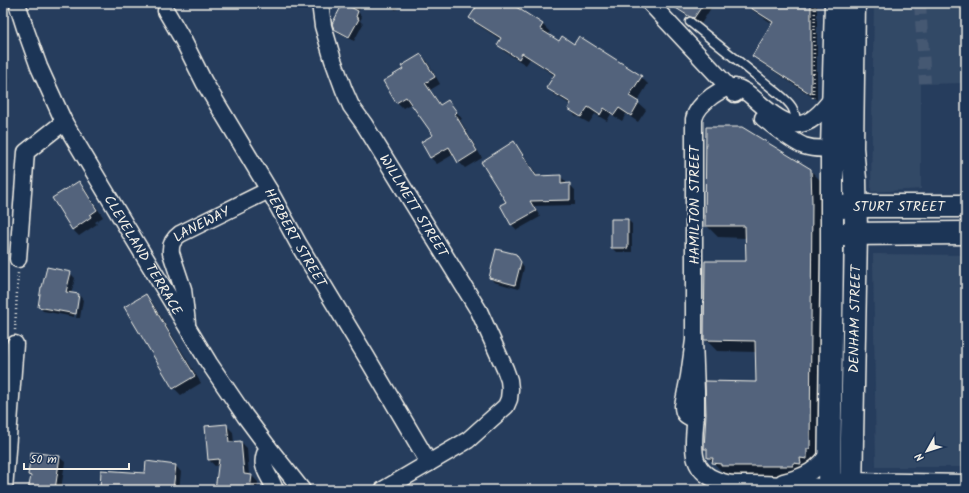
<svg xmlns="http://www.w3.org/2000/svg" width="969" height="493" font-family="Kalam,sans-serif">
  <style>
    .built { fill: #334966 }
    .shadow { fill: #0007 }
    .building { fill: #52647b; stroke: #f4f1e8 }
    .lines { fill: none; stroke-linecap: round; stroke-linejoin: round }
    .pedestrian-tunnel { stroke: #455872; stroke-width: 12; stroke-dasharray: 12 6; stroke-linecap: butt }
    .service-casing { stroke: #f4f1e8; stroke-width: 11 }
    .minor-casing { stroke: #f4f1e8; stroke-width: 19 }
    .secondary-casing { stroke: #f4f1e8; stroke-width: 25 }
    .path { stroke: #f4f1e8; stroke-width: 2.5; stroke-dasharray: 1 3; stroke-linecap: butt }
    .service { stroke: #1d3557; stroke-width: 8 }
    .minor { stroke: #1d3557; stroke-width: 16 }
    .secondary { stroke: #1d3557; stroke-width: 22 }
    .labels { text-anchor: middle; stroke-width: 4; stroke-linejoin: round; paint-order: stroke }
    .street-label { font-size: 14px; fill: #f4f1e8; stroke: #1d3557 }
  </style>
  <rect width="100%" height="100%" fill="#263d5d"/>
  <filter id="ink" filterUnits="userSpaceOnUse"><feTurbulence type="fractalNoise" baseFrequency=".025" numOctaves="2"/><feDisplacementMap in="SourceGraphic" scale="8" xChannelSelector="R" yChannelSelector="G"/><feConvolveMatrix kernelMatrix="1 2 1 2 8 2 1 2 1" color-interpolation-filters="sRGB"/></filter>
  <g filter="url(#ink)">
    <path class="built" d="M874,3h92v80l-45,1v105l-50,3z
      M873,254l93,1v212h-90z"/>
    <path class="shadow" d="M344,3h19l-5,9 4,5 -2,4 3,3 -9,17 -15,-8 -4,-5 -2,-4z
      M385,3h15l-4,7z
      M469,3h53l-3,4 3,2 -2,2 23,14 7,7 -2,3 11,7 16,3 66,32 7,7 -11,18 9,8 -8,12 -12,-8 -4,7 -11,-7 -4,7 -12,-7 -6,9 -13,-7 -7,-7 2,-4 -16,-10 -7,-7 7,-12 -25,-17 -4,6 -21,-13 -7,-7 3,-5 -23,-15 -7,-7 6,-10z
      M680,3h34l-13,21 -17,-10 -7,-6z
      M745,3h72v97l-57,-38 -7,-6 20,-32 -21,-14z
      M421,55l6,6 13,23 -10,6 11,15 7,-4 5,6 9,12 -2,1 22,38 -17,10 -6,-6 -5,-8 -17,10 -6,-6 -9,-15 13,-8 -23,-32 -9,5 -6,-6 7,-33z
      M3,71l7,8 -6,37h-1z
      M514,143l5,5 19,29 22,-1 6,6v3l3,-1 6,6v15l-41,1 6,11 -23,13 -5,-5 -5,-23z
      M810,170l12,12 -3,288 -14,7 -71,1 -2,-3h-7l-17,-18v-6l-3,-2 52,-66 -1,-31 -39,-1 -12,-12 42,-77 -1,-24 -28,-1 -12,-12z
      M79,182l6,7 18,28 -8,5 2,2 -18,12 -7,-7z
      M628,220l4,4v28h-16l-4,-4z
      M515,255l5,5 4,8 -5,21 -25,-7 -4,-4z
      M70,273l5,5 -4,16 8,1 4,5 -3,18h-4l4,-21h-2l-4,20 -31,-6 -4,-4z
      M146,296l6,6 49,81 -20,12 -7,-7z
      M227,426l6,6 1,11 7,-1 6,6 2,27 3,1 6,6 -1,8h-41l3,-25 -4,1 -6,-6z
      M59,457l6,5 -4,28h-32l3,-12 -3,-3z
      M176,466l5,6 -2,18h-78l45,-16z"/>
    <path class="building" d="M343,3l15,8 -2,6 3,2 -10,18 -15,-8 -2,-5z
      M479,3h31l33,21 -3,5 19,12 3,-5 12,8 5,-8 63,40 -13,20 10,6 -8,14 -12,-8 -5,7 -10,-7 -4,7 -12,-8 -7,10 -13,-8 3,-6 -25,-15 9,-14 -33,-21 -3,6 -22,-14 4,-7 -32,-20z
      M668,3h36l-10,15 -4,-1z
      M743,3h68v91l-59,-38 21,-34z
      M421,54l14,23 -10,6 15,22 8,-5 9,12 -2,2 22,37 -19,12 -9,-16 -19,11 -9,-16 12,-7 -27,-38 -10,6 -13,-22 20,-12 -2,-3z
      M706,127h36l69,42 1,33 -2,247h-3v10l-7,-1 1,6 -8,-1v3h-72v-2l-9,-1 1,-5h-6v-9h-3l2,-35 -1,-33 51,1 -1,-41 -51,-1 1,-79h41l-1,-35h-40z
      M514,141l22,35 25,-1v9l9,-1v17l-40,1 6,10 -25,14 -11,-20 6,-3 -25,-40z
      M79,181l18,29 -7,5 1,2 -19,13 -20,-32z
      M611,219h17v29h-17z
      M496,249l20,5 5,8 -6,23 -26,-7z
      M47,267l24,5 -5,20 13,2 -3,20 -38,-7 3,-20h1z
      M146,294l49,82 -22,13 -49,-82z
      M227,424l2,18 12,-1 3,33 8,1 -2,15h-35l4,-31 -11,1 -3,-34z
      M31,452l29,4 -5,34h-27l3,-14 -3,-1z
      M146,461l30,4 -3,25h-73l1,-20 44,3z"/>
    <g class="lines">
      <path class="pedestrian-tunnel" d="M920,3l5,80"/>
      <g class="service-casing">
        <path id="service" d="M690,22l89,72c12,10 17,15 17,31"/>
      </g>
      <g class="minor-casing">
        <g id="minor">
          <path id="s1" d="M17,3l8,25 14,39 25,55 62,104 83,137 36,53 23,31 34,43"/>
          <path id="s2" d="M320,3l3,23 10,34 11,30 7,16 13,18 115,187 26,58 4,11 1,9 -1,10 -3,7 -38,34 -85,50"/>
          <path d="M650,3l85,91"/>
          <path id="s3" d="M166,11l17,29 21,42 65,108 30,55 67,111 63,107"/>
          <path d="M763,118c12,9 27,22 41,28 9,3 19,3 28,2"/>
          <path d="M18,259l8,-107 38,-30"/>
          <path id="s4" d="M187,323l-4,-34 -12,-36c-1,-9 2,-14 9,-19l89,-44"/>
          <path d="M694,340l-5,36 -6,30c0,6 2,10 9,12l3,-2 1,-2v-23l-2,-51v-221c2,-10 10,-17 18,-23 7,-5 15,-10 23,-9 10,2 16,9 23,15 33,29 48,32 75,-5"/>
          <path d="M696,414c-1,13 -4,34 0,46 4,12 15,19 27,22 8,3 18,2 27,2 19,0 39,1 58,2 7,1 14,0 21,3"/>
          <path d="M268,447c-11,20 1,25 7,43"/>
          <path d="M783,482c21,-5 36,-12 47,-31"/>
          <path d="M4,490l11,-146"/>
        </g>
      </g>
      <g class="secondary-casing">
        <g id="secondary">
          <path id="s5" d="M841,207l15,-1h110"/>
          <path d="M842,234l124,-1"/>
          <path d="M837,485l14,-1 115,2"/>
          <path d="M829,490l3,-238v-104l4,-145"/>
          <path id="s6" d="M851,490l5,-257 -1,-54 -3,-31 2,-145"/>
        </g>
      </g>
      <path class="path" d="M813,98l2,-95
        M15,330l3,-57"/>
      <use href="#service" class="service"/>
      <use href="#minor" class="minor"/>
      <use href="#secondary" class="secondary"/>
    </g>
  </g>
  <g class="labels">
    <g class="street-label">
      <text dy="5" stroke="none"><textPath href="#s2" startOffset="226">WILLMETT STREET</textPath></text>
      <text transform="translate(694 205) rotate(-90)" y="5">HAMILTON STREET</text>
      <text dy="5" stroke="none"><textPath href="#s5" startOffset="58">STURT STREET</textPath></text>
      <text dy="5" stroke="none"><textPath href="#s4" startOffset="118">LANEWAY</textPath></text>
      <text dy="5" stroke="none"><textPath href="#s3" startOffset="261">HERBERT STREET</textPath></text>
      <text dy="5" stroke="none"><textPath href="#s1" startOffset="283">CLEVELAND TERRACE</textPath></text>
      <text dy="5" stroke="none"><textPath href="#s6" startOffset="171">DENHAM STREET</textPath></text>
    </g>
  </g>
  <rect width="969" height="493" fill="none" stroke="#1d3557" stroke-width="16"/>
  <rect x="8" y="8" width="953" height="477" fill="none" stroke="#f4f1e8" stroke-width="1.5" filter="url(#ink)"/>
  <g transform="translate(927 451) rotate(231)" stroke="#1d3557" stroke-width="3" paint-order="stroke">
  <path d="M0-3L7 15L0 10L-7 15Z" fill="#f4f1e8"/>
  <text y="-6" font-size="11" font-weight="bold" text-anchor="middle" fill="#f4f1e8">N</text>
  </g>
  <path d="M24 463v6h105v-6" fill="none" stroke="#f4f1e8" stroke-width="2"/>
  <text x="30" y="463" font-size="12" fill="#f4f1e8" stroke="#1d3557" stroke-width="3" paint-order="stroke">50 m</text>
</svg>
